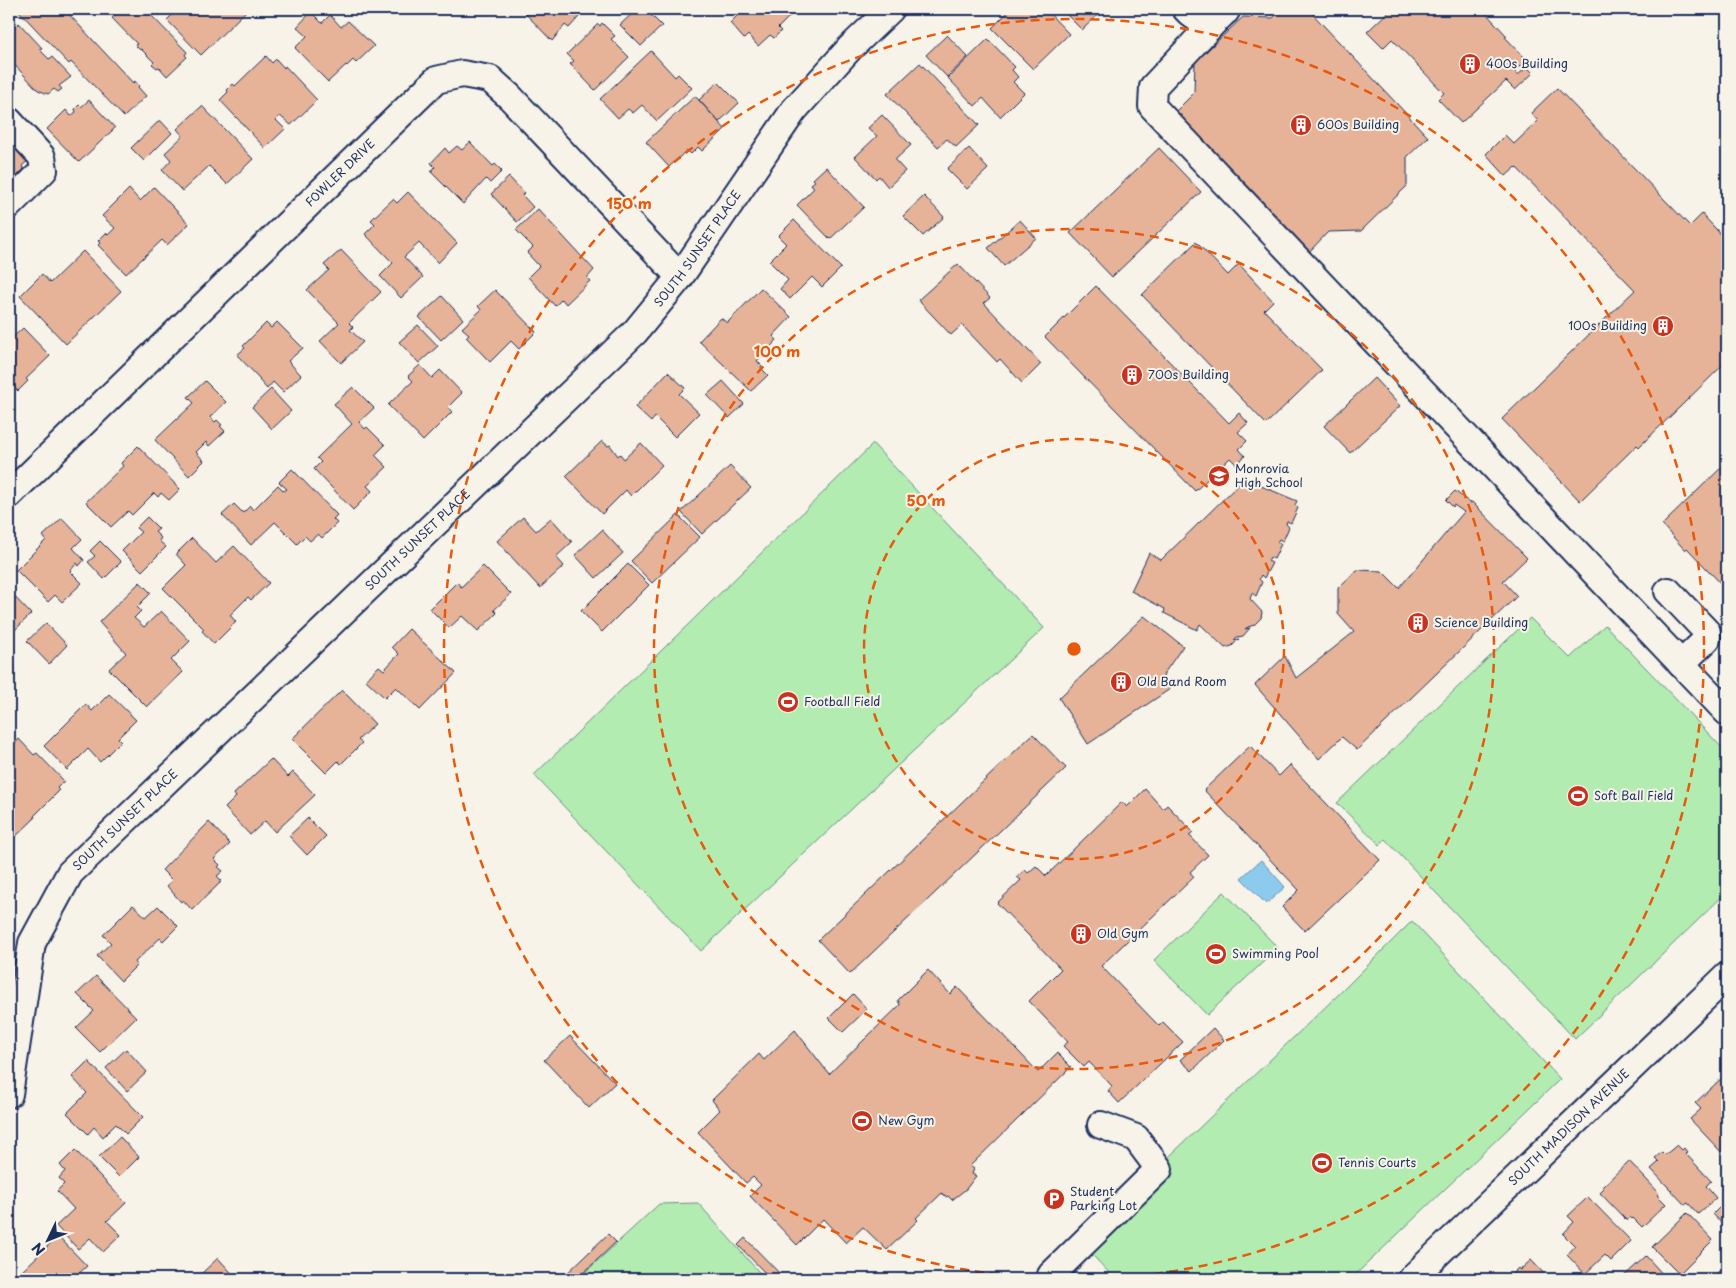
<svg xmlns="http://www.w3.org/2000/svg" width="1736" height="1288" font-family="'Playpen Sans',sans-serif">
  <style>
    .green { fill: #b2ecb0; stroke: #668e87 }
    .water { fill: #8ccbed; stroke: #5f8db4 }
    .building { fill: #e6b399; stroke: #1b2f5e }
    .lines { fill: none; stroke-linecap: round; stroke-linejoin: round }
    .minor-casing { stroke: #1b2f5e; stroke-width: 30 }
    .minor { stroke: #f7f3e8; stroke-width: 26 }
    .ring { fill: none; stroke: #e8590c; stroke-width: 2.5; stroke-dasharray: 9 6 }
    .labels { text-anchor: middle; stroke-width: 4; stroke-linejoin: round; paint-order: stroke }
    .poi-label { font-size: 12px; fill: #1b2f5e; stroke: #f7f3e8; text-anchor: start }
    .street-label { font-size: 12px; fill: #1b2f5e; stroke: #f7f3e8 }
    .centre { fill: #e8590c; stroke: #f7f3e8; stroke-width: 2.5 }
    .ring-label { font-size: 15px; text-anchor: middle; font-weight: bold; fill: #e8590c; stroke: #f7f3e8; stroke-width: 4; stroke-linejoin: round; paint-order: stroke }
  </style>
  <rect width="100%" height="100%" fill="#f7f3e8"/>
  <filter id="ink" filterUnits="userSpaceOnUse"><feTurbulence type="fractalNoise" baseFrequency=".02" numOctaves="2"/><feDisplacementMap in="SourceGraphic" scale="10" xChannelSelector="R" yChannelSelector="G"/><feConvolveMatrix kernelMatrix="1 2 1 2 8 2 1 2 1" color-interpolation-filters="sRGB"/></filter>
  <g filter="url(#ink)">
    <path class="green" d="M873,444l171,184 -343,323 -167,-176z
      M1530,618l40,40 35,-33 122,128v139l-152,147 -190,-200 -5,6 -43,-42z
      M1224,892l54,56 -71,67 -53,-55z
      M1412,921l148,158 -2,2 -207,198h-236l-35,-37 260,-249z
      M698,1203l67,76h-187l81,-75z"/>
    <path class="water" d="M1261,860l24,27 -19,17 -25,-26z"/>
    <path class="building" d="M17,9h47l69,74 2,-2 4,5 -1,1 8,9 -22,21 -53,-55 -2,2z
      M121,9h24l42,43 -2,3 2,2 -20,19 -8,-9 -2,1 -5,-4 2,-2 -13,-13 -1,1 -5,-5 2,-1 -25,-26z
      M178,9h70l-47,46 -34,-35z
      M524,9h62l-17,19 -4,-3 -13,16 -29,-30z
      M637,9h8l17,17 -21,20 -21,-21z
      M734,9h48l8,7 -12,12 3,3 -7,7 -4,-3 -12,11 -10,-11 -4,4 -14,-16 9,-9z
      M1003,9h42l24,25 -36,35 -41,-41 15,-15z
      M1061,9h39l2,2 -20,19z
      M1282,9h26l120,128 -21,20v29l-46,45 -33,1 -20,21 -134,-140 20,-20 1,-31 48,-45 30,1z
      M1391,9h91l25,27 -2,1 22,23 -12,12 3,3 9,-8 6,6 -18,17 -9,-9 -45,42 -23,-24 6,-6 -52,-54 -9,9 -16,-16z
      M311,12l11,11 8,-8 11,12 7,-6 26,25 -18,17 -3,-3 -6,6 -1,-1 -18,17 -33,-34 12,-12 -10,-9z
      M19,23l23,25 -3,1 10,10 3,-2 19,20 -12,9 3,3 -4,3 -4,-3 -6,5 -10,-4 -29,-31v-26z
      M602,23l13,13 -4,3 18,18 -34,33 -25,-26 4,-3 -7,-7 31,-30 2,2z
      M947,35l21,22 -21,20 -21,-22z
      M988,39l27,28 -3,3 6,7 -5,5 11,11 -24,24 -17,-19 -8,8 -27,-28z
      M651,51l24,26 3,-3 14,14 -35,33 -15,-16 -9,8 -5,-4 -10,9 -18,-19z
      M266,56l6,7 4,-4 8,9 1,-2 32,34 -26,25 -11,-9 -4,4 9,9 -20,19 -45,-48 8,-8 -1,-2 6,-6 2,2z
      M920,63l59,62 -23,22 -9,-8 -9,8 -51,-53z
      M718,82l21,21 -20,19 -20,-22z
      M1557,88l133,138 12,-12 25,27v120l-88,86 -2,-2 -57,56 -78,-82 133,-129 -119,-123 -10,9 -20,-22 19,-19 9,9 24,-23 -7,-8z
      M695,96l30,33 -23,22 -4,-4 -7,7 -4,-4 -18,17 -23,-25z
      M89,100l26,28 -36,34 -32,-33 19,-19 5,6 5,-4 -1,-3 4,-4 2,2z
      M202,106l51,53 -26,25 -18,-18 -27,25 -20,-21 9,-10 -6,-7 18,-17 -6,-7z
      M882,115l29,30 -16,15 10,11 -17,16 -9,-11 -3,3 -21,-22 22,-21 -9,-8z
      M160,120l12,13 -28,28 -13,-13z
      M9,131l24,25 -11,10 2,3 -15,15z
      M470,142l23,24 2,-2 7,7 -12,12 -4,-4 -23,25 -32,-32 4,-5 -4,-4 14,-15 4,5 8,-7 5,4z
      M969,148l19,21 -21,20 -20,-20z
      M1159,148l42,44 -89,85 -42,-44z
      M826,167l38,40 -34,32 -33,-34 17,-17 -3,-4 4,-3 -2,-2z
      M509,177l15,16 -2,2 11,12 -16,15 -26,-28z
      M154,187l35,37 -22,21 -5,-5 -36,34 -28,-29 2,-2 -2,-2 8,-8 2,2 7,-7 -13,-12 27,-27 11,12z
      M408,192l49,51 -19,20 -19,-20 -15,14 19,20 -22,21 -21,-22 13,-13 -28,-29 10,-10 -4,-4 22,-21 4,4z
      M924,196l20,21 -21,19 -20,-20z
      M538,209l56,61 -7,8 3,3 -24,23 -4,-5 -7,7 -27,-29 11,-11 -12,-13 6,-6 -17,-17z
      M794,220l47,48 -19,19 -10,-10 -22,22 -10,-10 8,-9 -19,-19 17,-17 -8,-8z
      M1020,220l16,18 -32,28 -16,-18z
      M1196,242l32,33 11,-11 34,37 -9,9 58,60 -56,54 -124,-129z
      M341,250l40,42 -32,31 4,4 -3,3 13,12 -22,21 -21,-22 19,-18 -32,-33 22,-20 -5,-5z
      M83,251l38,40 -55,53 -46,-48 22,-22 8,9z
      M958,264l32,34 -6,5 57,61 -19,19 -22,-24 -3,3 -35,-37 -11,10 -33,-35z
      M1096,286l133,137 10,-10 9,10 -10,9 9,9 -8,8 6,7 -9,8 -6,-6 -35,33 -150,-154z
      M761,288l30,29 -18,19 4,4 -20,21 5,5 -1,2 7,7 -17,16 -52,-50 22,-23 6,5z
      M495,290l41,42 -17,17 -8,-8 -21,21 -24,-25 3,-3 -7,-6 19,-18 -3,-4z
      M442,296l21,23 -22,21 -22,-23z
      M277,322l26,26 -15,13 13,14 -18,17 -10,-10 -6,7 -8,-9 1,-1 -23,-24 8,-7 -2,-2 23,-23 5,5z
      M418,325l20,21 -19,17 -20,-21z
      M23,328l27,28 -24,23 2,2 -10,10 -4,-4 -5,4v-56l3,3z
      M420,365l12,13 8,-8 22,23 -14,14 4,5 -29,29 -35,-36 25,-24 -5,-5z
      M668,372l17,16 -6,6 20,19 -24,24 -20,-20 -4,5 -16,-15z
      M1374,378l26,28 -50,47 -26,-27z
      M205,381l21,21 -16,15 5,5 2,-2 5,5 -2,1 5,5 -16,15 -3,-4 -10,10 8,9 -15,15 -34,-36 39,-37 -6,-6z
      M723,381l21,23 -15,14 -22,-23z
      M353,387l21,21 -15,14 6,7 2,-2 18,18 -10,10 12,12 -20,19 5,5 -19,19 -39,-41 7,-7 -4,-4 35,-34 -18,-20z
      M271,389l20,22 -19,18 -20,-22z
      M602,441l6,5 2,-1 8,11 2,-2 4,5 17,-16 21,22 -31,31 -5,-6 -24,24 -36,-38z
      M138,446l42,43 -11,11 -8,-7 -3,4 -4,-4 -22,22 -4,-4 -17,16 -25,-25 37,-36 -2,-3z
      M1727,462v128l-40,-42 -2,2 -23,-25z
      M730,466l21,22 -49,46 -21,-22z
      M292,469l45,46 -4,4 4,4 -15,15 -4,-4 -8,7 -5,-5 -8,8 -22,-22 -24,23 -29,-30 12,-11 9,9 7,-7 3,4 25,-25 6,6 3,-2 -8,-7z
      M1247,480l50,21 -2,4 3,3 -7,15 -4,-2 -1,3 3,3 -6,14 -4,-2 -2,3 4,2 -7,15 -4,-2 -2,4 4,2 -8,15 -3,-3 -2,4 3,3 -6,14 -4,-3 -2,6 12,13 -1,6 -7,7 -6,2 -3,2 5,-1 -7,8 -6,1 -3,3 5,-1 -7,7 -7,2 -25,-24 -3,6 -33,-17 1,-4 -34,-18 18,-38 12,7 80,-78 5,3z
      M1455,491l15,12 2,-1 55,56 -24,23 14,15 -160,154 -15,-13 -23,22 -64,-74 30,-29 11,22 58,-46 -16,-18v-26l19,-18 25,1 17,17 65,-76 -10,-7 -1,2 -7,-7z
      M678,515l22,22 -48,46 -21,-22z
      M147,517l12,12 -4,3 6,6 -2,3 7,6 -24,24 -20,-20 19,-19 -5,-4z
      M523,517l13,14 15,-13 21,24 -16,15 8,9 -24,22 -43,-47z
      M62,518l20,21 -9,9 11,12 -5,6 -2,-3 -7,8 12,12 -20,19 -7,-7 -7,7 -32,-32 30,-30 -3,-4z
      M602,530l21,23 -27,25 -21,-23z
      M192,538l24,25 18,-17 35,37 -18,17 -3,-3 -18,18 6,7 -22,22 -12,-13 2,-2 -41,-41 23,-23 -10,-11z
      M100,541l21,21 -17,17 -16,-17 7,-6 -5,-5z
      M628,564l21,21 -47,47 -21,-21z
      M483,566l28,28 -17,16 3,3 -19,18 -16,-15 -13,12 -19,-19 27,-27 4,5z
      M140,582l11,11 -14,14 4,4 -7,7 10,9 17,-16 29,30 -19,19 12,12 -36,35 -38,-38 17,-16 -27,-31z
      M9,591l22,23 -22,22z
      M1144,616l39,30 -20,29 7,14 -82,55 -29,-46z
      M46,623l21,22 -18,19 -22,-23z
      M409,629l47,44 -36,37 -24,-23 -11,11 -19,-18 13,-14 5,4 15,-16 -7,-7z
      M342,690l33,34 -17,16 4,3 -21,21 -3,-3 -12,12 -34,-34z
      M109,694l27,26 -18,18 3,3 -21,21 -12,-13 -21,21 -23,-24 42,-42 6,7z
      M1033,734l33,34 -216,206 -32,-34z
      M19,739l15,16 3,-2 27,28 -7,7 2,3 -25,25 1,2 -24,23 -2,-3v-88z
      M1250,746l29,30 11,-11 90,95 -75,71 -23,-24 17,-17 -95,-100z
      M271,759l17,18 5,-5 22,23 -40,37 -10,-11 -15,14 -25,-27 11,-11 -2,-3z
      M1145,789l18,20 4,-4 26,27 -4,3 19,20 -18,17 4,5 -93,89 58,60 4,-4 20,20 -64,61 -11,-12 4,-5 -23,-24 -5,5 -21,-21 5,-4 -39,-41 32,-32 -64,-66 24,-23 -4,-3 8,-7 3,3 8,-7 10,10 76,-74 5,5z
      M308,818l18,18 -19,19 -18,-19z
      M209,822l21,22 -16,15 6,6 -2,2 5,4 -6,5 5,5 -30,29 -9,-10 -2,2 -14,-16 5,-6 -10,-10z
      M133,905l13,12 12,-11 20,20 -15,15 -3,-3 -25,24 2,3 -16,16 -24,-25 14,-13 -8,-8z
      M928,970l22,24 7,-7 81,85 19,-19 14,14 -101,99 4,3 -2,5 4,2 -10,13 -14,11 -4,-4 -3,1 -3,-4 -26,25 2,2 -31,30 -24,-23 -17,16 -23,-24 -26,26 -47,-49 11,-11 -8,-8 -7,6 -48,-51 22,-22 -8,-10 47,-46 5,6 31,-30 34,44 71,-69 -2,-5z
      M96,976l40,41 -36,35 -24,-24 18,-17 -17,-17z
      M853,994l14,15 -24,23 -14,-14z
      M1213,1028l11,12 -32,31 -12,-11z
      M570,1036l45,47 -26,25 -45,-48z
      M126,1049l21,23 -20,19 -21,-23z
      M88,1061l55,56 -17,17 -10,-10 -13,13 -9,-10 -6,7 -21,-21 20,-20 -15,-16z
      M1722,1078l5,3v68l-4,5 -33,-35 11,-10 -6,-6z
      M120,1137l19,20 -20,20 -20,-20z
      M1677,1145l5,5 2,-2 3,4 -2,1 26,28 -5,5 10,12 -18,16 -10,-11 -3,2 -34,-36 8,-7 -4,-4 7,-6 3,3z
      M75,1150l51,53 -19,18 14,14 -18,17 -13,-14 -12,11 -22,-23 18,-17 -17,-18 7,-7 -5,-6 6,-7 -5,-6z
      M1629,1161l30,32 -2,2 9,9 -24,23 -9,-9 -1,1 -2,-2 -3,4 -27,-28 4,-4 -2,-2z
      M1588,1197l43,44 -20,20 -6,-6 -20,19 -18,-19 8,-9 -12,-12 11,-12 -6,-6z
      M1727,1200v29l-14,-15z
      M1687,1213l26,27 -34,34 -27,-27z
      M608,1234l8,8 -39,37h-14l-1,-1z
      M58,1236l29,30 -11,10 3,3h-65z
      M745,1238l40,41h-14l-33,-34z
      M1646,1256l21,23h-46z
      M218,1258l19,21h-37l3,-3 -2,-2z
      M1531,1260l18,19h-42l11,-11 2,2z
      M1727,1263v16h-16z"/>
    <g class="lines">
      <g class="minor-casing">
        <g id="minor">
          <path d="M1186,9c7,8 19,16 30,11 3,-2 7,-7 10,-9"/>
          <path d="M1216,20l-63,67 -1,19 575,606"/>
          <path d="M9,121l33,36 2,13 -35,35"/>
          <path id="s1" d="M9,495l427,-415 26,-6 28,5 20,18 170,180"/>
          <path d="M1668,591l39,41v7l-26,25"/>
          <path id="s2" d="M9,1094l23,-151 38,-70 565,-541 45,-55 114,-167 56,-62 41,-39"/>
          <path d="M1056,1279l-5,-4 108,-106 -23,-31 -35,-13"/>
          <path id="s3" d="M1411,1279l316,-303"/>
        </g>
      </g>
      <use href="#minor" class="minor"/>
    </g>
  </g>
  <g class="ring">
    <circle cx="1074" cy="649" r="210"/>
    <circle cx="1074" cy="649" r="420"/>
    <circle cx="1074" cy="649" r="630"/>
  </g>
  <defs>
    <g id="building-disc" transform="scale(1.125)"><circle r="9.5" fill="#c8321e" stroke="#f7f3e8"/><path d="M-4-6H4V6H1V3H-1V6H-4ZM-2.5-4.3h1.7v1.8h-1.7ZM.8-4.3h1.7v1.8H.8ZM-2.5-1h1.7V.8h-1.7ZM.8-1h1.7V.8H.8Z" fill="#fff"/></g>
    <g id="school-disc" transform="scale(1.125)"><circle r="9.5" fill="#c8321e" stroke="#f7f3e8"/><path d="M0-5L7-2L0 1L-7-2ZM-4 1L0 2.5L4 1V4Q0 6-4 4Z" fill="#fff"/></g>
    <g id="stadium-disc" transform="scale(1.125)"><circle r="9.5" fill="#c8321e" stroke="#f7f3e8"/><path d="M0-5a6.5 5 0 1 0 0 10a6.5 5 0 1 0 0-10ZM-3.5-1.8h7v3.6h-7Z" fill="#fff"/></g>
    <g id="parking-disc" transform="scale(1.125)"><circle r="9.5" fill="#c8321e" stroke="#f7f3e8"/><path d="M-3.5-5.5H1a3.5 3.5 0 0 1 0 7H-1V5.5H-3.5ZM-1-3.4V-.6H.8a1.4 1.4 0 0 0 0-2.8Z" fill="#fff"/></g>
  </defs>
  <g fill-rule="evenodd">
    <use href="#building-disc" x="1470" y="64"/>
    <use href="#building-disc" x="1301" y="125"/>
    <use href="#building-disc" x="1663" y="326"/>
    <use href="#building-disc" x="1132" y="375"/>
    <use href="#school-disc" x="1219" y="476"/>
    <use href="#building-disc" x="1418" y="623"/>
    <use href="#building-disc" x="1121" y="682"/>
    <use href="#stadium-disc" x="788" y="702"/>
    <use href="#stadium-disc" x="1578" y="796"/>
    <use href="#building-disc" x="1081" y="934"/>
    <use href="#stadium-disc" x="1216" y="954"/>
    <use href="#stadium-disc" x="862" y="1121"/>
    <use href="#stadium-disc" x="1322" y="1163"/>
    <use href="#parking-disc" x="1054" y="1199"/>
  </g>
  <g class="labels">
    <g class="poi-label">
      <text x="1486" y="68">400s Building</text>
      <text x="1317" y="129">600s Building</text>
      <text x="1647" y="330" text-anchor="end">100s Building</text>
      <text x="1148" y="379">700s Building</text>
      <text x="1235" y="473">Monrovia<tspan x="1235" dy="14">High School</tspan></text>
      <text x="1434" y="627">Science Building</text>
      <text x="1137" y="686">Old Band Room</text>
      <text x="804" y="706">Football Field</text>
      <text x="1594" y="800">Soft Ball Field</text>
      <text x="1097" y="938">Old Gym</text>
      <text x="1232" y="958">Swimming Pool</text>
      <text x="878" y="1125">New Gym</text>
      <text x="1338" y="1167">Tennis Courts</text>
      <text x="1070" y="1196">Student<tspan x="1070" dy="14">Parking Lot</tspan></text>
    </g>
    <g class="street-label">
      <text dy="4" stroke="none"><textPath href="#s1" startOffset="462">FOWLER DRIVE</textPath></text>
      <text dy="4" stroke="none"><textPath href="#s2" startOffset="1119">SOUTH SUNSET PLACE</textPath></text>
      <text dy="4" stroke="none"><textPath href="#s2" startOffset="714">SOUTH SUNSET PLACE</textPath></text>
      <text dy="4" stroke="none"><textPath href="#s2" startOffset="309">SOUTH SUNSET PLACE</textPath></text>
      <text dy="4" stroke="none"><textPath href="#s3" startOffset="219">SOUTH MADISON AVENUE</textPath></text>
    </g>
  </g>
  <circle cx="1074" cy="649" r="8" class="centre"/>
  <g class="ring-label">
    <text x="629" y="209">150 m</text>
    <text x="777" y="357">100 m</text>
    <text x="926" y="506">50 m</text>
  </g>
  <rect width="1736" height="1288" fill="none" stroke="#f7f3e8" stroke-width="30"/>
  <rect x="15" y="15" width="1706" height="1258" fill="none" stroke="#1b2f5e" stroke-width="2" filter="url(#ink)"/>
  <g transform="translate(48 1240) rotate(227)" stroke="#f7f3e8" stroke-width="4" paint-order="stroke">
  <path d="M0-4L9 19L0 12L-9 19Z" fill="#1b2f5e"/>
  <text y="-8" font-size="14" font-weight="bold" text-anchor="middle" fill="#1b2f5e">N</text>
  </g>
</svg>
